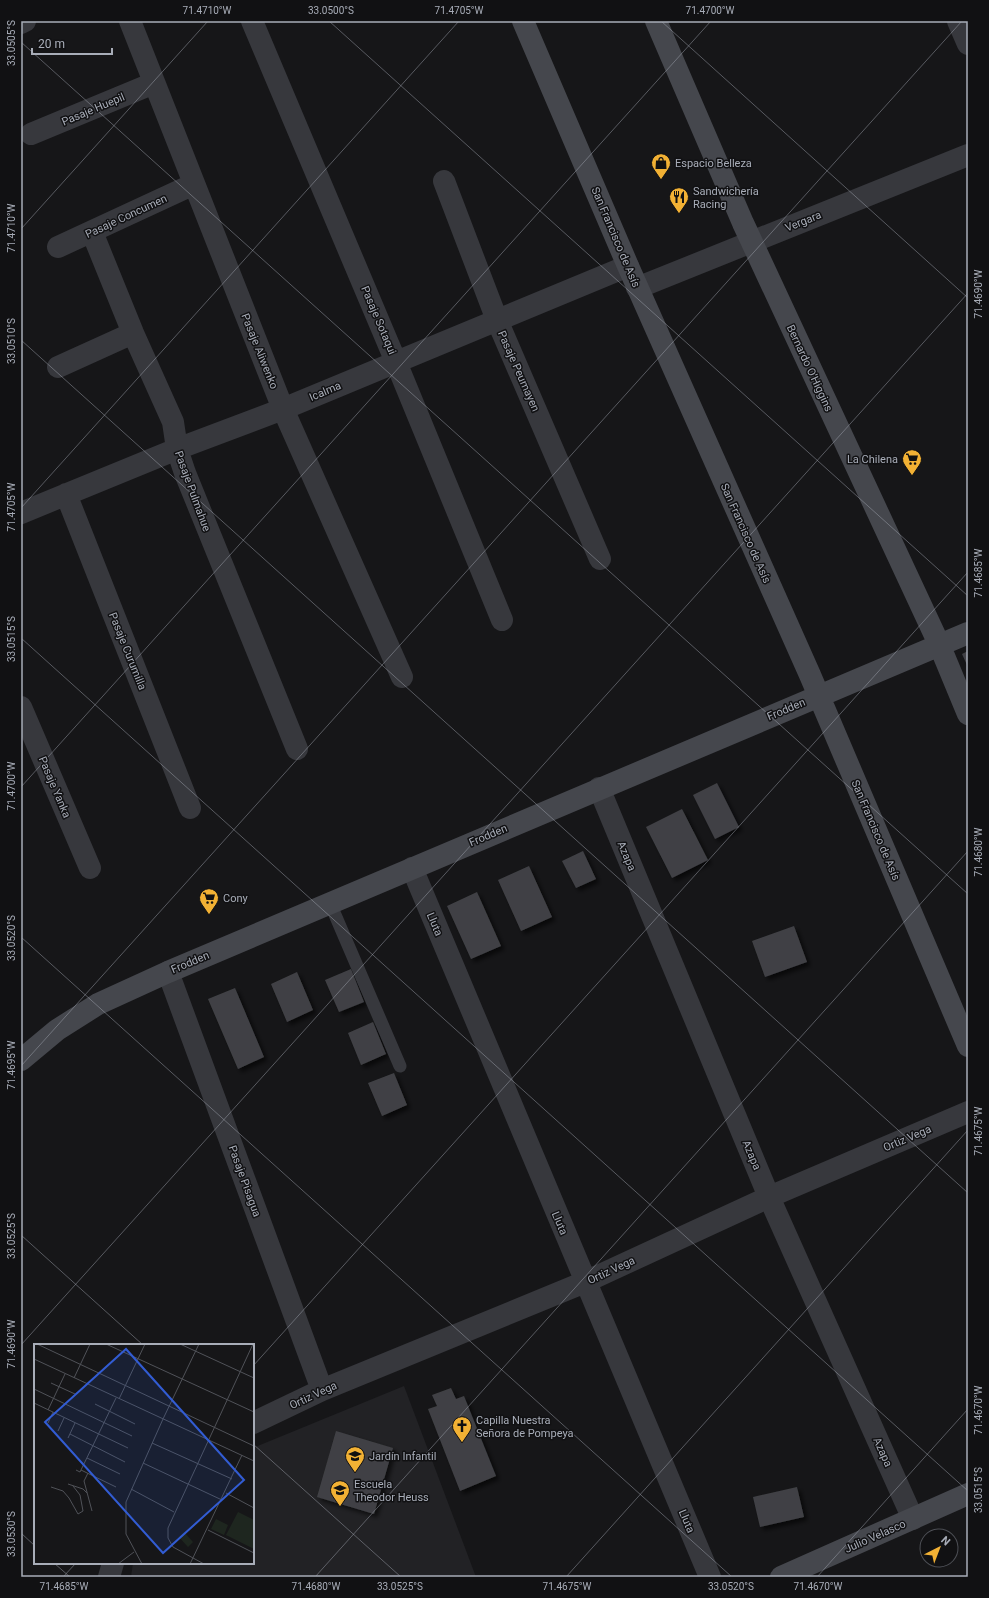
<svg xmlns="http://www.w3.org/2000/svg" width="989" height="1598" font-family="Roboto,sans-serif">
  <style>
    .built { fill: #222225 }
    .building { fill: #404145; filter: url(#shadow) }
    .lines { fill: none; stroke-linecap: round; stroke-linejoin: round }
    .lane { stroke: #37383d; stroke-width: 13 }
    .street { stroke: #37383d; stroke-width: 22 }
    .secondary { stroke: #45474d; stroke-width: 22 }
    .ticks { fill: none; stroke: #a8adb8; stroke-width: 1; stroke-opacity: 0.45 }
    .labels { text-anchor: middle; stroke-width: 3; stroke-linejoin: round; paint-order: stroke }
    .street-label { font-size: 11px; fill: #a8adb8; stroke: #111113 }
    .poi-label { font-size: 11px; fill: #a8adb8; stroke: #111113; text-anchor: start }
    .inset-road { fill: none; stroke: #505258; stroke-width: 1 }
    .view { fill: #325cd3; fill-opacity: 0.15; stroke: #325cd3; stroke-width: 2 }
    .inset-edge { fill: none; stroke: #a8adb8; stroke-width: 2 }
    .neatline { fill: none; stroke: #a8adb8; stroke-width: 1.5 }
    .ticks-label { font-size: 10px; text-anchor: middle; fill: #a8adb8 }
  </style>
  <defs>
    <filter id="shadow"><feDropShadow dx="3.5" dy="3.5" stdDeviation="2" flood-color="#0009"/></filter>
  </defs>
  <rect width="100%" height="100%" fill="#161618"/>
  <path class="built" d="M404,1386l72,191h-345l2,-14h120v-115z"/>
  <path class="building" d="M968,651v16l-6,-13z
    M717,783l22,44 -24,12 -22,-44z
    M682,809l26,51 -36,18 -26,-51z
    M583,851l13,28 -20,9 -14,-27z
    M529,866l23,51 -31,14 -23,-51z
    M477,892l24,54 -30,13 -24,-53z
    M794,926l13,36 -42,15 -13,-36z
    M351,969l13,33 -25,10 -14,-32z
    M297,972l16,38 -26,12 -16,-38z
    M235,988l29,69 -26,12 -30,-70z
    M373,1022l13,32 -25,11 -13,-32z
    M394,1073l13,32 -25,11 -14,-33z
    M451,1388l5,11 8,-3 32,80 -36,15 -32,-82 9,-3 -5,-11z
    M336,1431l57,17 -19,66 -57,-17z
    M797,1487l7,30 -44,10 -7,-30z"/>
  <g class="lines">
    <path class="lane" d="M330,903l70,163"/>
    <path class="street" d="M130,21l153,388 119,268
      M252,21l144,341 106,258
      M958,21l10,23
      M21,23l4,-2
      M31,134l123,-51
      M444,181l53,139 103,239
      M92,232l41,101 40,89 4,27 8,24 112,276
      M58,247l136,-63
      M637,288l331,-133
      M58,367l75,-34
      M66,494l124,314
      M21,513l156,-64 106,-40 345,-143
      M21,707l69,161
      M599,788l170,409 144,322
      M412,868l298,709
      M168,972l154,418
      M253,1423l69,-33 263,-108 184,-85 199,-85
      M109,1577l4,-14"/>
    <path class="secondary" d="M523,21l105,245 182,409 158,371
      M656,21l87,202 196,421 29,70
      M21,1060l36,-30 41,-26 70,-32 800,-339
      M781,1577l187,-83"/>
  </g>
  <path class="ticks" d="M329,21l639,575M661,21l307,277M21,42l947,852M21,229l187,-208M21,340l947,853M21,508l438,-487M21,638l947,853M21,787l690,-766M21,937l711,640M21,1066l941,-1045M21,1235l122,110M21,1345l947,-1052M253,1366l715,-794M253,1444l148,133M21,1533l14,13M54,1563l16,14M63,1577l13,-14M315,1577l653,-726M566,1577l402,-447M817,1577l151,-168"/>
  <defs>
    <g id="shop-pin" transform="scale(1)"><path d="M0 17L-7.5 6A9.5 9.5 0 1 1 7.5 6Z" fill="#f2b134" stroke="#111113"/><path d="M-5-2.5h2.3a2.7 3.5 0 0 1 5.4 0H5L5.5 6h-11ZM-1.5-2.5h3a1.5 2.3 0 0 0-3 0Z" fill="#111"/></g>
    <g id="restaurant-pin" transform="scale(1)"><path d="M0 17L-7.5 6A9.5 9.5 0 1 1 7.5 6Z" fill="#f2b134" stroke="#111113"/><path d="M-5-6h1v4h1v-4h1v4h1v-4h1v5L-1.5 .5V6h-2V.5L-5-1ZM5-6V6H3V1.5H1.5Q1.5-4 5-6Z" fill="#111"/></g>
    <g id="supermarket-pin" transform="scale(1)"><path d="M0 17L-7.5 6A9.5 9.5 0 1 1 7.5 6Z" fill="#f2b134" stroke="#111113"/><path d="M-6-5.5h2.5l.6 2H6L4.5 2H-2.5L-4.4-4H-6ZM-1.5 3.2a1.3 1.3 0 1 0 .1 0ZM3 3.2a1.3 1.3 0 1 0 .1 0Z" fill="#111"/></g>
    <g id="church-pin" transform="scale(1)"><path d="M0 17L-7.5 6A9.5 9.5 0 1 1 7.5 6Z" fill="#f2b134" stroke="#111113"/><path d="M-1.2-6h2.4v3.5h3.3v2.4h-3.3V6h-2.4V-.1h-3.3v-2.4h3.3Z" fill="#111"/></g>
    <g id="school-pin" transform="scale(1)"><path d="M0 17L-7.5 6A9.5 9.5 0 1 1 7.5 6Z" fill="#f2b134" stroke="#111113"/><path d="M0-5L7-2L0 1L-7-2ZM-4 1L0 2.5L4 1V4Q0 6-4 4Z" fill="#111"/></g>
  </defs>
  <g fill-rule="evenodd">
    <use href="#shop-pin" x="661" y="163"/>
    <use href="#restaurant-pin" x="679" y="197"/>
    <use href="#supermarket-pin" x="912" y="459"/>
    <use href="#supermarket-pin" x="209" y="898"/>
    <use href="#church-pin" x="462" y="1426"/>
    <use href="#school-pin" x="355" y="1456"/>
    <use href="#school-pin" x="340" y="1490"/>
  </g>
  <g class="labels">
    <g class="street-label">
      <text transform="translate(93 109) rotate(-23)" y="4">Pasaje Huepil</text>
      <text transform="translate(126 216) rotate(-25)" y="4">Pasaje Concumen</text>
      <text transform="translate(803 221) rotate(-22)" y="4">Vergara</text>
      <text transform="translate(616 237) rotate(67)" y="4">San Francisco de Asís</text>
      <text transform="translate(379 320) rotate(67)" y="4">Pasaje Sotaqui</text>
      <text transform="translate(260 351) rotate(68)" y="4">Pasaje Aliwenko</text>
      <text transform="translate(810 368) rotate(65)" y="4">Bernardo O'Higgins</text>
      <text transform="translate(519 371) rotate(66)" y="4">Pasaje Peumayen</text>
      <text transform="translate(325 391) rotate(-23)" y="4">Icalma</text>
      <text transform="translate(193 491) rotate(70)" y="4">Pasaje Pulmahue</text>
      <text transform="translate(746 533) rotate(66)" y="4">San Francisco de Asís</text>
      <text transform="translate(128 651) rotate(68)" y="4">Pasaje Curumilla</text>
      <text transform="translate(786 709) rotate(-23)" y="4">Frodden</text>
      <text transform="translate(55 787) rotate(67)" y="4">Pasaje Yanka</text>
      <text transform="translate(876 830) rotate(67)" y="4">San Francisco de Asís</text>
      <text transform="translate(488 835) rotate(-23)" y="4">Frodden</text>
      <text transform="translate(627 856) rotate(67)" y="4">Azapa</text>
      <text transform="translate(435 924) rotate(67)" y="4">Lluta</text>
      <text transform="translate(190 962) rotate(-23)" y="4">Frodden</text>
      <text transform="translate(907 1138) rotate(-23)" y="4">Ortiz Vega</text>
      <text transform="translate(752 1155) rotate(67)" y="4">Azapa</text>
      <text transform="translate(245 1181) rotate(70)" y="4">Pasaje Pisagua</text>
      <text transform="translate(560 1223) rotate(67)" y="4">Lluta</text>
      <text transform="translate(611 1270) rotate(-25)" y="4">Ortiz Vega</text>
      <text transform="translate(313 1395) rotate(-25)" y="4">Ortiz Vega</text>
      <text transform="translate(883 1452) rotate(66)" y="4">Azapa</text>
      <text transform="translate(687 1521) rotate(67)" y="4">Lluta</text>
      <text transform="translate(875 1536) rotate(-24)" y="4">Julio Velasco</text>
    </g>
    <g class="poi-label">
      <text x="675" y="167">Espacio Belleza</text>
      <text x="693" y="195">Sandwichería<tspan x="693" dy="13">Racing</tspan></text>
      <text x="898" y="463" text-anchor="end">La Chilena</text>
      <text x="223" y="902">Cony</text>
      <text x="476" y="1424">Capilla Nuestra<tspan x="476" dy="13">Señora de Pompeya</tspan></text>
      <text x="369" y="1460">Jardín Infantil</text>
      <text x="354" y="1488">Escuela<tspan x="354" dy="13">Theodor Heuss</tspan></text>
    </g>
  </g>
  <g transform="translate(34 1344)">
    <rect width="220" height="220" fill="#161618"/>
    <path d="M204,168l16,8v29l-28,-14zM182,175l12,6 -4,10 -13,-6zM150,188l9,10 -5,5 -9,-10z" fill="#1e261f"/>
    <path class="inset-road" d="M3,0l217,102M72,0l148,68M146,0l74,34M0,15l220,102M40,34l16,-34M17,39l24,11M0,45l98,47M85,55l26,-55M0,59l94,45M61,60l40,20M14,66l17,-36M129,75l36,-75M14,79l5,-11M24,87l6,-13M36,90l55,28M34,94l7,-15M118,99l80,36M53,114l33,16M109,119l79,37M42,126l4,2 36,-74M47,126l35,17M54,129l-4,8 8,30M34,140l15,5 4,4M17,143l12,4 6,7 9,16 5,-3 -3,-16 -7,-9M97,145l43,23M192,149l28,15M174,186l46,23M84,220l16,-12M108,220l-16,-30v-32l37,-83M156,220l52,-109M170,220l-31,-17 -5,-9v-10l85,-184"/>
    <path class="view" d="M92,5l118,131 -81,73 -118,-131z"/>
    <rect width="220" height="220" class="inset-edge"/>
  </g>
  <rect width="989" height="1598" fill="none" stroke="#111113" stroke-width="44"/>
  <g transform="translate(939 1548) rotate(42)"><circle r="19" fill="#111113" stroke="#4d4f55"/>
  <path d="M0-3L7 15L0 10L-7 15Z" fill="#f2b134"/>
  <text y="-6" font-size="11" font-weight="bold" text-anchor="middle" fill="#a8adb8">N</text>
  </g>
  <path d="M32 48v6h80v-6" fill="none" stroke="#a8adb8" stroke-width="2"/>
  <text x="38" y="48" font-size="12" fill="#a8adb8" stroke="#111113" stroke-width="3" paint-order="stroke">20 m</text>
  <rect x="22" y="22" width="945" height="1554" class="neatline"/>
  <g class="ticks-label">
    <text x="207" y="14">71.4710°W</text>
    <text x="331" y="14">33.0500°S</text>
    <text x="459" y="14">71.4705°W</text>
    <text x="710" y="14">71.4700°W</text>
    <text transform="translate(11 43) rotate(-90)" y="4">33.0505°S</text>
    <text transform="translate(11 228) rotate(-90)" y="4">71.4710°W</text>
    <text transform="translate(978 294) rotate(-90)" y="4">71.4690°W</text>
    <text transform="translate(11 341) rotate(-90)" y="4">33.0510°S</text>
    <text transform="translate(11 507) rotate(-90)" y="4">71.4705°W</text>
    <text transform="translate(978 573) rotate(-90)" y="4">71.4685°W</text>
    <text transform="translate(11 639) rotate(-90)" y="4">33.0515°S</text>
    <text transform="translate(11 786) rotate(-90)" y="4">71.4700°W</text>
    <text transform="translate(978 852) rotate(-90)" y="4">71.4680°W</text>
    <text transform="translate(11 938) rotate(-90)" y="4">33.0520°S</text>
    <text transform="translate(11 1065) rotate(-90)" y="4">71.4695°W</text>
    <text transform="translate(978 1131) rotate(-90)" y="4">71.4675°W</text>
    <text transform="translate(11 1236) rotate(-90)" y="4">33.0525°S</text>
    <text transform="translate(11 1344) rotate(-90)" y="4">71.4690°W</text>
    <text transform="translate(978 1410) rotate(-90)" y="4">71.4670°W</text>
    <text transform="translate(978 1490) rotate(-90)" y="4">33.0515°S</text>
    <text transform="translate(11 1534) rotate(-90)" y="4">33.0530°S</text>
    <text x="64" y="1590">71.4685°W</text>
    <text x="316" y="1590">71.4680°W</text>
    <text x="400" y="1590">33.0525°S</text>
    <text x="567" y="1590">71.4675°W</text>
    <text x="731" y="1590">33.0520°S</text>
    <text x="818" y="1590">71.4670°W</text>
  </g>
</svg>
